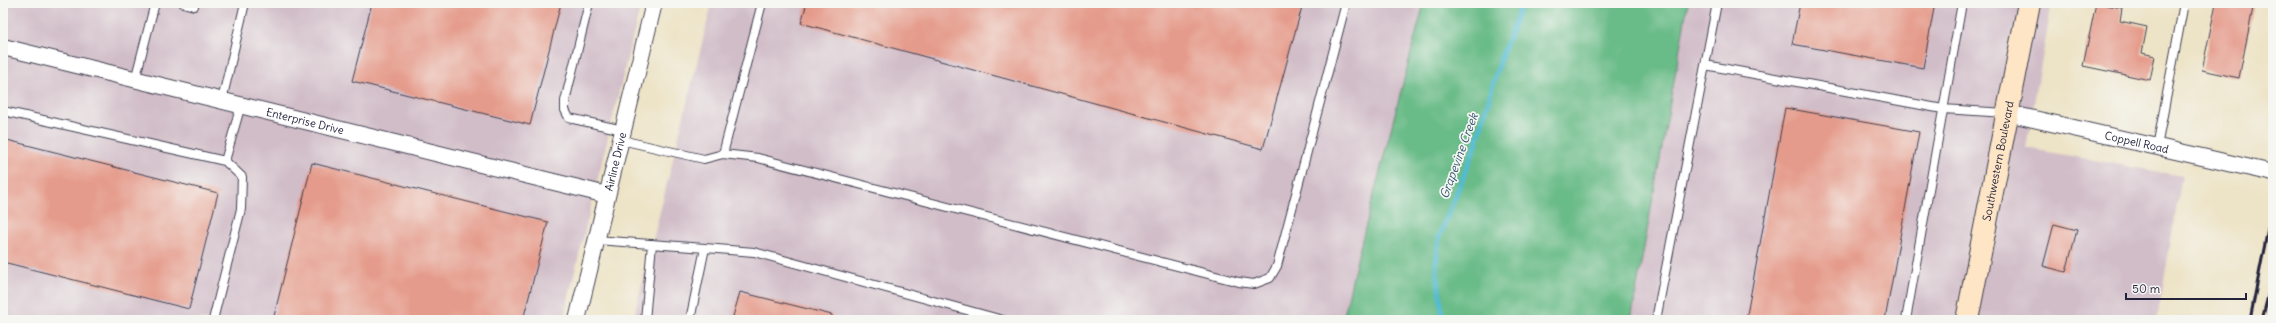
<svg xmlns="http://www.w3.org/2000/svg" width="2276" height="323" font-family="Delius,sans-serif">
  <style>
    .industrial { fill: #d1bdc8 }
    .forest { fill: #69bb87; stroke: #466e61 }
    .lines { fill: none; stroke-linecap: round; stroke-linejoin: round }
    .stream { stroke: #53bbd1; stroke-width: 5 }
    .building { fill: #e59b8b }
    .lane-casing { stroke: #403f50; stroke-width: 10 }
    .street-casing { stroke: #403f50; stroke-width: 18 }
    .secondary-casing { stroke: #403f50; stroke-width: 24 }
    .lane { stroke: #fff; stroke-width: 8 }
    .street { stroke: #fff; stroke-width: 16 }
    .secondary { stroke: #fde5c5; stroke-width: 22 }
    .rail { stroke: #22223b; stroke-width: 3 }
    .labels { text-anchor: middle; stroke-width: 3.5; stroke-linejoin: round; paint-order: stroke }
    .street-label { font-size: 11px; fill: #22223b; stroke: #f6f6f2 }
    .water-label { font-size: 12px; font-style: italic; fill: #335870; stroke: #f6f6f2 }
  </style>
  <rect width="100%" height="100%" fill="#f6f6f2"/>
  <filter id="ink" filterUnits="userSpaceOnUse"><feTurbulence type="fractalNoise" baseFrequency=".025" numOctaves="2"/><feDisplacementMap in="SourceGraphic" scale="8" xChannelSelector="R" yChannelSelector="G"/><feConvolveMatrix kernelMatrix="1 2 1 2 8 2 1 2 1" color-interpolation-filters="sRGB"/></filter>
  <filter id="wash" filterUnits="userSpaceOnUse"><feTurbulence type="fractalNoise" baseFrequency=".012" numOctaves="4" result="noise"/><feDisplacementMap in="SourceGraphic" scale="16" xChannelSelector="R" yChannelSelector="G"/><feGaussianBlur stdDeviation="0.9" result="paint"/><feColorMatrix in="noise" values="0 0 0 0 0 0 0 0 0 0 0 0 0 0 0 0 0 1.4 0 .05"/><feComposite in="paint" operator="in"/></filter>
  <g filter="url(#wash)">
    <rect width="100%" height="100%" fill="#ede3c6"/>
    <path class="industrial" d="M3,3h638l-78,317h-560z
      M712,3h712l-67,256 -14,61h-710z
      M1688,3h364l-26,145 156,28 -25,144h-526z"/>
    <path class="forest" d="M1424,3h264l-57,317h-288l14,-61z"/>
    <g class="lines">
      <path class="stream" d="M1443,320l-7,-56 3,-27 37,-92 23,-82 23,-60"/>
    </g>
    <g id="blocks">
      <path class="building" d="M372,3h189l-31,122 -178,-44z
        M807,3h496l-40,146 -462,-126z
        M1800,3h135l-12,65 -131,-24z
        M2096,3l26,5 -2,13 27,6 -5,26 13,3 -5,24 -67,-14z
        M2216,3h38l-15,75 -37,-8z
        M1785,108l134,24 -34,188h-139z
        M3,139l215,54 -29,116 -186,-47z
        M312,163l236,59 -25,98h-250z
        M2054,224l23,6 -11,42 -23,-6z
        M740,292l92,23v5h-100z"/>
    </g>
  </g>
  <g filter="url(#ink)">
    <use href="#blocks" fill-opacity="0" stroke="#403f50" stroke-width="1"/>
    <g class="lines">
      <g class="lane-casing">
        <path id="lane" d="M183,3l11,3v-3
          M589,3l-24,98v9l4,8 54,12
          M1705,65l238,44 63,4
          M135,80l20,-77
          M222,100l23,-97
          M3,111l222,50 17,16 -1,32 -28,111
          M621,140l83,19 19,-5 35,4 481,124 15,2 16,-6 7,-12 69,-263
          M2157,147l27,-144
          M723,154l39,-151
          M225,161l16,-56
          M596,240l109,8 -15,72
          M705,248l49,4 249,68
          M645,320l7,-76
          M1656,320l61,-317
          M1906,320l56,-317"/>
      </g>
      <g class="street-casing">
        <g id="street">
          <path id="s1" d="M3,47l604,148"/>
          <path id="s2" d="M2007,113l266,60"/>
          <path id="s3" d="M577,320l77,-317"/>
        </g>
      </g>
      <g class="secondary-casing">
        <g id="secondary">
          <path id="s4" d="M1967,320l62,-317"/>
        </g>
      </g>
      <use href="#lane" class="lane"/>
      <use href="#street" class="street"/>
      <use href="#secondary" class="secondary"/>
      <path class="rail" d="M2250,320l23,-117
        M2262,320l11,-44"/>
    </g>
  </g>
  <g class="labels">
    <g class="street-label">
      <text dy="4" stroke="none"><textPath href="#s1" startOffset="311">Enterprise Drive</textPath></text>
      <text dy="4" stroke="none"><textPath href="#s2" startOffset="133">Coppell Road</textPath></text>
      <text dy="4" stroke="none"><textPath href="#s4" startOffset="162">Southwestern Boulevard</textPath></text>
      <text dy="4" stroke="none"><textPath href="#s3" startOffset="163">Airline Drive</textPath></text>
    </g>
    <g class="water-label">
      <text transform="translate(1459 156) rotate(-70)" y="4">Grapevine Creek</text>
    </g>
  </g>
  <rect width="2276" height="323" fill="none" stroke="#f6f6f2" stroke-width="16"/>
  <path d="M2126 293v6h120v-6" fill="none" stroke="#22223b" stroke-width="2"/>
  <text x="2132" y="293" font-size="12" fill="#22223b" stroke="#f6f6f2" stroke-width="3" paint-order="stroke">50 m</text>
</svg>
